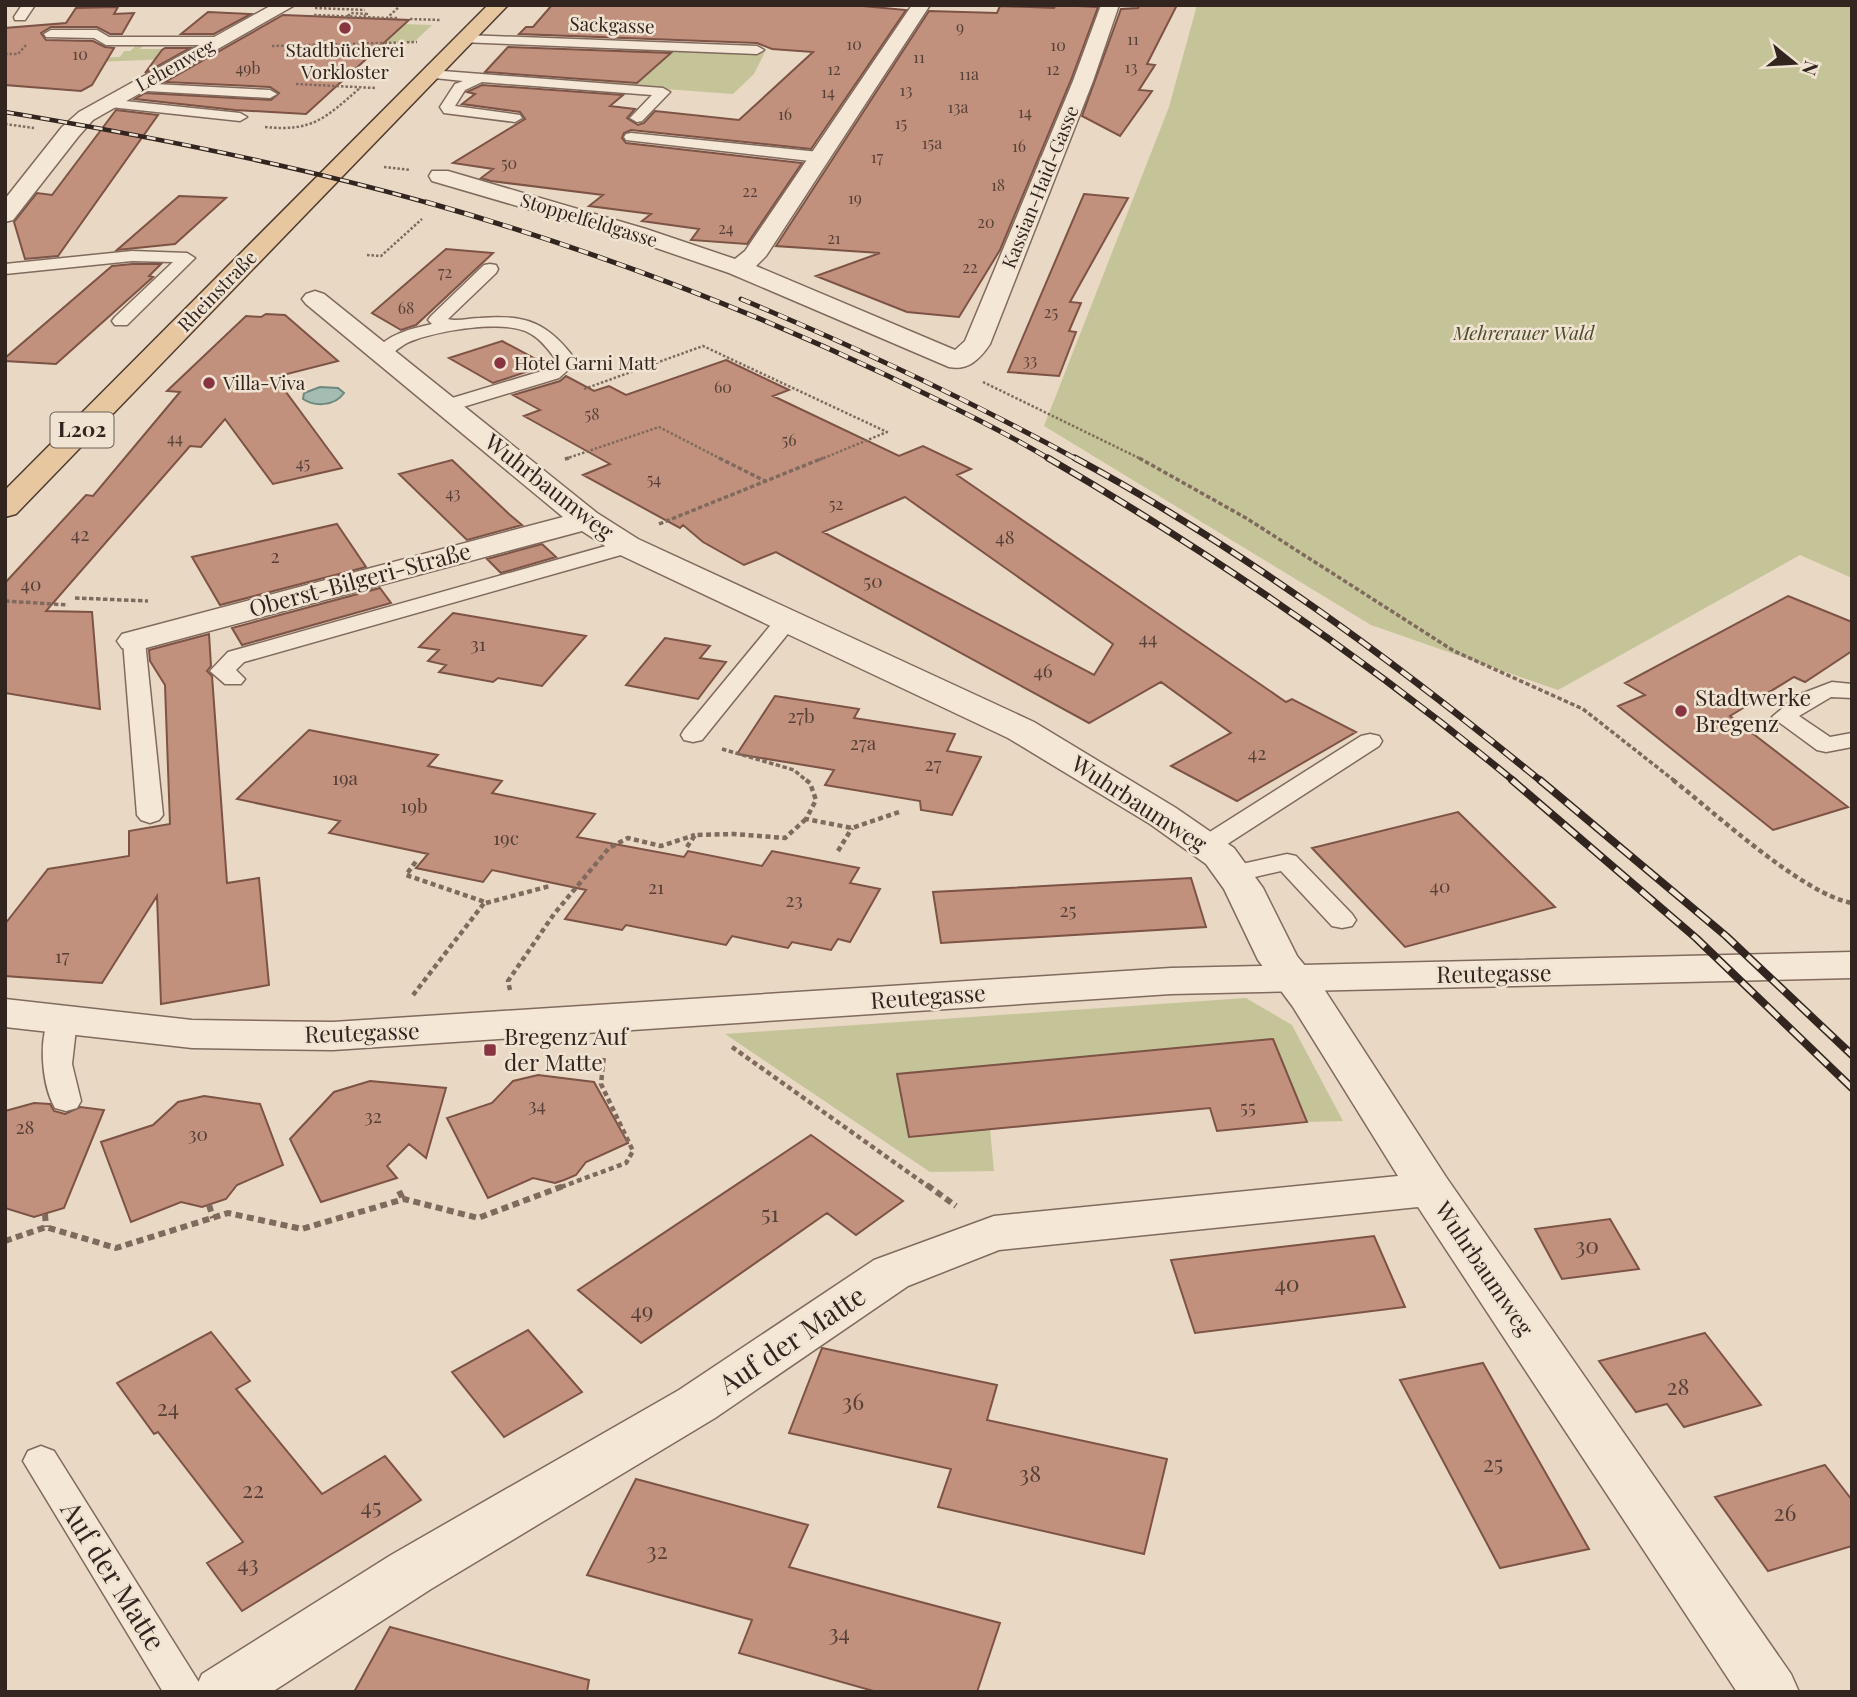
<svg xmlns="http://www.w3.org/2000/svg" width="1857" height="1697" font-family="'Playfair Display',serif">
  <style>
    .green { fill: #c5c499 }
    .water { fill: #a5bcb2; stroke: #6d897e; stroke-width: 2 }
    .building { fill: #c2917e; stroke: #7d5345; stroke-width: 2; fill-rule: evenodd }
    .lines { fill: none; stroke-linecap: round; stroke-linejoin: round }
    .service-casing { stroke: #806a5d; stroke-width: 3 }
    .minor-casing { stroke: #806a5d; stroke-width: 3 }
    .tertiary-casing { stroke: #806a5d; stroke-width: 3 }
    .primary-casing { stroke: #4f3a30; stroke-width: 3 }
    .path-far3 { stroke: #806a5d; stroke-width: 2.5; stroke-dasharray: 2.5 2; stroke-linecap: butt }
    .path-far2 { stroke: #806a5d; stroke-width: 3.5; stroke-dasharray: 4.5 2.5; stroke-linecap: butt }
    .path-far1 { stroke: #806a5d; stroke-width: 4.5; stroke-dasharray: 5 3.5; stroke-linecap: butt }
    .path { stroke: #806a5d; stroke-width: 6; stroke-dasharray: 7 4.5; stroke-linecap: butt }
    .service { fill: #f4e7d6; fill-rule: evenodd }
    .minor { fill: #f4e7d6; fill-rule: evenodd }
    .tertiary { fill: #f4e7d6; fill-rule: evenodd }
    .primary { fill: #e7c7a0; fill-rule: evenodd }
    .rail-far3-casing { stroke: #32251f; stroke-width: 4.5 }
    .rail-far2-casing { stroke: #32251f; stroke-width: 5 }
    .rail-far1-casing { stroke: #32251f; stroke-width: 7 }
    .rail-casing { stroke: #32251f; stroke-width: 8 }
    .rail-far3 { stroke: #f1e3d2; stroke-width: 2.5; stroke-dasharray: 9; stroke-linecap: butt }
    .rail-far2 { stroke: #f1e3d2; stroke-width: 3.5; stroke-dasharray: 10; stroke-linecap: butt }
    .rail-far1 { stroke: #f1e3d2; stroke-width: 4.5; stroke-dasharray: 13; stroke-linecap: butt }
    .rail { stroke: #f1e3d2; stroke-width: 5; stroke-dasharray: 17; stroke-linecap: butt }
    .poi-dot { fill: #883441; stroke: #f1e3d2; stroke-width: 2.5 }
    .labels { text-anchor: middle; stroke-width: 5; stroke-linejoin: round; paint-order: stroke }
    .far-number-label { font-size: 16px; fill: #564037 }
    .far-street-label { font-size: 19px; fill: #32251f; stroke: #f1e3d2 }
    .far-poi-label { font-size: 19px; fill: #32251f; stroke: #f1e3d2; text-anchor: start }
    .far-park-label { font-size: 19px; font-style: italic; fill: #484c28; stroke: #f1e3d2 }
    .number-label { font-size: 19px; fill: #564037 }
    .shield { fill: #f1e3d2; stroke: #6b5e55; stroke-width: 2 }
    .shield-label { font-size: 21px; font-weight: bold; fill: #32251f }
    .street-label { font-size: 23px; fill: #32251f; stroke: #f1e3d2 }
    .poi-label { font-size: 23px; fill: #32251f; stroke: #f1e3d2; text-anchor: start }
    .near-number-label { font-size: 23px; fill: #564037 }
    .near-street-label { font-size: 28px; fill: #32251f; stroke: #f1e3d2 }
  </style>
  <rect width="100%" height="100%" fill="#e8d8c4"/>
  <path class="green" d="M1197,5h655v573l-52,-23 -242,135 -187,-65 -327,-199 125,-319z
    M404,24l28,1 -18,17 -159,5 -24,-4 42,-1z
    M195,44l4,2 -9,5h-25l-5,7h13l-4,1 -73,3 -60,-2 84,-3 4,-6h6l7,-6h7l-4,4h43z
    M628,46l137,6 -11,22 -21,20 -176,-13 17,-14 49,-13z
    M1246,998l46,27 51,96 -36,1 -34,-83 -375,35 11,63 81,-8 4,42 -64,1 -205,-138z"/>
  <path class="water" d="M320,387l18,1 6,5c-9,13 -29,14 -41,6l1,-6z"/>
  <path class="building" d="M552,5h300l54,5 -95,139 -180,-19 -7,3 -2,5 4,5 176,20 -55,81 -56,-4 8,-11 -57,-8 9,-7 -62,-8 14,-11 -112,-14 -10,-3 12,-9 -40,-6 72,-44 -5,-7 -58,-8 13,-10 -8,-2 15,-7 141,10 -13,11 25,3 -8,9 11,7 6,-2 11,-12 84,9 74,-68 -41,-3 -15,-6 -238,-9 7,-7h7z
    M1056,5l42,2 -27,73 -71,170 -41,67 -52,-5 -91,-36 64,-23 -104,-7 153,-235 68,2 3,-7 54,2z
    M1140,5h37l-30,59 8,1 -16,25 13,1 -32,45 -38,-20 39,-107 17,-1z
    M118,7l-4,7 20,-1 -12,21h-12l-13,-7h-46l-10,6 5,7 47,1 12,6 9,1 -22,37 -11,6 -76,-6v-57l61,-5 10,-15z
    M208,12l43,2 -37,20h-33z
    M283,15l126,5 -103,94 -71,-4 -100,-11 10,-6 126,7 8,-7 -9,-6 -105,-5z
    M508,47l163,6 -34,30 -152,-11z
    M165,48h25l-45,25 17,-23z
    M116,110l42,5 -100,141 -33,3 -11,-37 23,-29 15,2z
    M1084,194l44,4 -58,104 11,1 -12,28 7,1 -17,44 -51,-4z
    M179,196l47,2 -51,46 -58,6z
    M446,249l47,4 -77,72 -15,5 -29,-17z
    M132,264h29l-12,12 4,1 -97,87 -51,-3v-3l107,-92z
    M266,314l19,1 53,46 -63,16 67,91 -69,16 -48,-65 -24,28 -11,-1 -144,165 46,1 8,97 -95,-16v-110l81,-88 7,1 87,-104 -13,-1 79,-75 15,1z
    M502,341l45,24 -54,18 -44,-25z
    M726,360l63,30 -16,6 126,60 24,-10 48,23 -14,6 329,227 6,-3 64,33 -119,69 -66,-35 60,-33 -70,-51 -72,41 -313,-171 -32,13 -41,-23 -20,-17 -3,3 -97,-53 27,-11 -86,-48 16,-6 -27,-15 47,-14 6,-5 28,15 15,-5 17,9zM905,497l208,147 -19,31 -271,-143z
    M452,460l57,54 13,11 -55,15 -68,-66z
    M337,524l29,43 -146,38 -28,-48z
    M542,544l14,13 -55,16 -14,-14z
    M380,588l11,15 -149,42 -10,-17z
    M1788,596l64,26v29l-47,31 -11,-5 -64,39 118,91 -75,23 -155,-124 27,-11 -20,-12z
    M453,613l133,23 -44,50 -44,-8 -5,4 -54,-10 7,-7 -18,-4 11,-11 -20,-3z
    M209,634l2,32 -4,5 5,5 15,207 32,-5 10,107 -108,19 -4,-108 -55,87 -97,-7v-52l43,-55 81,-13v-25l41,-7 -5,-139 -15,-24 -1,-11z
    M665,638l45,8 -10,12 26,4 -28,37 -72,-14z
    M775,696l84,13 -5,9 101,16 -8,17 34,6 -29,58 -31,-5 -1,-9 -95,-16 9,-15 -97,-16z
    M309,730l129,25 -10,11 74,15 -10,12 103,21 -18,23 107,20 4,-6 74,15 10,-15 87,17 -9,15 30,6 -30,53 -12,-3 -7,11 -39,-8 -4,6 -56,-12 -6,9 -100,-20 -4,5 -57,-11 21,-29 -94,-20 -9,12 -67,-14 12,-14 -99,-21 11,-12 -103,-22z
    M1458,812l97,95 -150,40 -93,-99z
    M1191,878l15,49 -265,16 -8,-51z
    M1273,1039l34,83 -90,9 -7,-23 -301,29 -12,-63z
    M538,1075l56,7 34,61 -42,19 -10,13 -12,5 -9,3 -22,-5 -45,20 -41,-80 45,-15 21,-22z
    M370,1081l76,7 -20,70 -17,-14 -22,22 10,12 -76,24 -31,-63 44,-47z
    M204,1096l56,8 23,61 -46,20 -11,14 -24,8 -21,-5 -50,20 -30,-80 52,-17 25,-23z
    M34,1103l16,1 4,7 11,3 15,-7 24,3 -40,98 -30,9 -29,-9v-97z
    M811,1135l92,66 -47,34 -29,-22 -186,130 -63,-53z
    M1610,1219l29,50 -77,10 -27,-50z
    M1374,1236l31,71 -210,26 -24,-73z
    M528,1330l54,62 -78,45 -52,-65z
    M211,1332l39,49 -14,8 86,105 63,-38 36,44 -179,111 -35,-48 36,-21 -85,-110 -4,2 -37,-51z
    M1705,1333l56,72 -77,22 -17,-23 -31,8 -37,-51z
    M822,1348l175,37 -10,35 180,39 -23,95 -206,-47 13,-38 -162,-36z
    M1483,1363l106,186 -89,19 -100,-188z
    M1825,1465l27,35v46l-84,25 -53,-74z
    M636,1479l172,46 -19,42 211,56 -23,69h-100l-138,-39 13,-33 -165,-45z
    M390,1627l199,53 -2,12h-233z"/>
  <g class="lines">
    <g class="service-casing">
      <path id="service" d="M22,5h13l-10,15h-10l-1,-3z
        M51,30h46l12,7h109l7,4 -7,4h-112l-12,-7 -48,-1 -2,-3z
        M465,35l292,11 7,4 -7,4 -297,-12 -2,-3z
        M430,70l233,18 7,4 -28,29 -5,1 -7,-4 22,-23 -170,-13 -17,8 -10,16 65,9 2,3 -7,4 -71,-9 -4,-6 15,-23 8,-3 -38,-4 -2,-3z
        M135,83l135,7 7,4 -7,4 -140,-8v-6z
        M106,99l134,14 7,4 -7,4 -139,-15 -2,-3z
        M631,133l188,19 8,5 -8,5 -193,-22 -2,-3 2,-3z
        M132,251l55,2 8,5 -68,67h-12l-3,-4 3,-4 58,-55 -41,-1 -127,13v-10z
        M490,264l6,1 2,4 -2,4 -48,46c9,3 22,-1 32,-1 47,-4 69,5 97,44l-18,16 -106,32h-14l-3,-4 3,-4 106,-32 12,-9c-7,-9 -15,-21 -26,-27 -25,-16 -95,-3 -122,8 -12,5 -18,17 -32,14l-3,-4c14,-18 36,-23 58,-28l-4,-4 3,-4 53,-51z
        M627,540l8,1 3,5 -3,5 -391,111 -8,8 9,9 -4,5h-16l-15,-13 18,-19z
        M787,613l8,2 3,5 -3,5 -93,115 -9,2 -9,-2 -3,-5 3,-5 95,-115z
        M134,634l8,2 3,5 18,174 -4,5 -9,3 -9,-3 -4,-5 -14,-174 3,-5z
        M1832,682l20,2v14l-21,-1 -32,19 31,21 22,-4v14l-26,5 -9,-2 -45,-33 26,-22z
        M1370,734l9,2 3,5 -3,5 -164,106 -9,2 -9,-2 -4,-6 4,-6 164,-104z
        M1287,854l9,2 56,58 4,6 -4,6 -10,2 -10,-2 -51,-55 -48,11 -9,-2 -4,-6 4,-6z
        M62,1011l10,2 5,7 -5,44 9,37 -4,7 -11,3 -11,-3c-13,-22 -18,-72 -3,-95z
        M41,1446l13,5 151,241h-42l-140,-231 5,-10z"/>
    </g>
    <g class="minor-casing">
      <path id="minor" d="M272,5h23l-202,115 -15,17 -65,83 -8,2v-23l57,-72 17,-15z
        M912,5h18l-164,251 -10,10 199,84 10,-9 108,-260 28,-76h18l-26,76 -103,263c-10,15 -22,27 -41,23l-220,-94 -99,-34 -198,-58 -3,-5 3,-5h16l198,58 89,30 10,-8z
        M315,291l9,3 273,219 41,26 396,183 142,86 58,40 29,40 34,68 27,33 122,188 345,497 8,18h-62l-319,-485 -419,43 -91,36 -193,132 -284,171 -159,103h-78l8,-18 189,-119 288,-165 195,-130 120,-44 404,-40 -105,-169 -35,-47 -34,-71 -18,-25 -56,-40 -142,-86 -392,-185 -34,-22 -436,117 -12,3 -12,-3 -5,-7 5,-7 441,-117 -257,-213 -4,-5 4,-5z"/>
    </g>
    <g class="tertiary-casing">
      <path id="tertiary" d="M1852,952v26l-681,16 -838,56 -141,-2 -187,-21v-28l187,21 141,2 838,-54z"/>
    </g>
    <g class="primary-casing">
      <path id="primary" d="M488,5h20l-492,509 -11,3v-27z"/>
    </g>
    <path class="path-far3" d="M315,8l50,2
      M314,15l73,3
      M348,16l3,-3 16,1 -3,2
      M397,18h-10l14,-13
      M410,19l30,1
      M272,46l145,-4
      M5,54h13l8,-9
      M296,84l79,4
      M5,124l29,4
      M265,127c48,5 60,-9 95,-39
      M384,167l26,3
      M367,255l14,1 41,-37
      M983,382l160,78
      M584,389l119,-43 184,86 -68,28
      M565,459l94,-32 64,33"/>
    <path class="path-far2" d="M719,458l46,23
      M1139,458l107,60 208,133 129,58 93,73
      M565,459l4,-1
      M659,524l164,-66
      M75,598l73,3
      M5,601l63,4
      M722,749l72,21 14,12"/>
    <path class="path-far1" d="M806,780l4,3 6,17 -10,19 46,9 47,-16
      M1673,780c42,33 131,115 179,123
      M687,847l8,-12 39,-1 51,4 21,-19
      M838,851l14,-23
      M486,903l64,-17
      M510,990l-2,-9 46,-67 55,-66 19,-10 33,8 34,-11
      M413,995l72,-93 -79,-27 11,-15
      M732,1047l197,140
      M561,1187l65,-24 7,-12 -32,-67 3,-29"/>
    <path class="path" d="M927,1185l29,21
      M399,1191l4,8
      M209,1205l4,13
      M45,1214l1,13
      M5,1241l41,-14 70,21 112,-35 74,16 102,-30 74,19 88,-33"/>
    <use href="#service" class="service"/>
    <use href="#minor" class="minor"/>
    <use href="#tertiary" class="tertiary"/>
    <use href="#primary" class="primary"/>
    <g class="rail-far3-casing">
      <path id="rail-far3" d="M5,112c144,24 286,52 427,92"/>
    </g>
    <g class="rail-far2-casing">
      <path id="rail-far2" d="M426,202c158,45 312,103 460,173 56,27 112,53 165,85
        M741,299c117,49 226,100 337,161"/>
    </g>
    <g class="rail-far1-casing">
      <path id="rail-far1" d="M1048,458c163,95 321,203 467,324
        M1075,458c165,89 322,205 467,324"/>
    </g>
    <g class="rail-casing">
      <path id="rail" d="M1512,780l184,158 156,150
        M1540,780l186,156 126,119"/>
    </g>
    <use href="#rail-far3" class="rail-far3"/>
    <use href="#rail-far2" class="rail-far2"/>
    <use href="#rail-far1" class="rail-far1"/>
    <use href="#rail" class="rail"/>
  </g>
  <g class="poi-dot">
    <circle cx="345" cy="28" r="7"/>
    <circle cx="500" cy="363" r="7"/>
    <circle cx="209" cy="383" r="7"/>
    <circle cx="1681" cy="711" r="7"/>
    <rect x="483" y="1043" width="14" height="14" rx="3.5"/>
  </g>
  <g class="labels">
    <g class="far-number-label">
      <text x="960" y="33">9</text>
      <text x="1133" y="45">11</text>
      <text x="854" y="50">10</text>
      <text x="1058" y="51">10</text>
      <text x="80" y="60">10</text>
      <text x="919" y="63">11</text>
      <text x="1131" y="73">13</text>
      <text x="248" y="74">49b</text>
      <text x="834" y="75">12</text>
      <text x="1053" y="75">12</text>
      <text x="969" y="80">11a</text>
      <text x="906" y="96">13</text>
      <text x="828" y="98">14</text>
      <text x="958" y="113">13a</text>
      <text x="1025" y="118">14</text>
      <text x="785" y="120">16</text>
      <text x="901" y="129">15</text>
      <text x="932" y="149">15a</text>
      <text x="1019" y="152">16</text>
      <text x="877" y="163">17</text>
      <text x="509" y="169">50</text>
      <text x="998" y="191">18</text>
      <text x="750" y="197">22</text>
      <text x="855" y="204">19</text>
      <text x="986" y="228">20</text>
      <text x="726" y="234">24</text>
      <text x="834" y="244">21</text>
      <text x="970" y="273">22</text>
      <text x="445" y="278">72</text>
      <text x="406" y="314">68</text>
      <text x="1051" y="318">25</text>
      <text x="1030" y="366">33</text>
      <text x="723" y="393">60</text>
      <text x="592" y="420">58</text>
      <text x="175" y="444">44</text>
      <text x="789" y="446">56</text>
      <text x="303" y="469">45</text>
      <text x="654" y="485">54</text>
      <text x="453" y="499">43</text>
      <text x="836" y="510">52</text>
    </g>
    <g class="far-street-label">
      <text transform="translate(612 25) rotate(2)" y="7">Sackgasse</text>
      <text transform="translate(175 65) rotate(-29)" y="7">Lehenweg</text>
      <text transform="translate(1040 187) rotate(-68)" y="7">Kassian-Haid-Gasse</text>
      <text transform="translate(589 220) rotate(17)" y="7">Stoppelfeldgasse</text>
      <text transform="translate(217 291) rotate(-46)" y="7">Rheinstraße</text>
    </g>
    <g class="far-poi-label">
      <text x="345" y="57" text-anchor="middle">Stadtbücherei<tspan x="345" dy="22">Vorkloster</tspan></text>
      <text x="514" y="370">Hotel Garni Matt</text>
      <text x="223" y="390">Villa-Viva</text>
    </g>
    <g class="far-park-label">
      <text x="1524" y="340">Mehrerauer Wald</text>
    </g>
    <g class="number-label">
      <text x="80" y="541">42</text>
      <text x="1005" y="544">48</text>
      <text x="275" y="563">2</text>
      <text x="873" y="588">50</text>
      <text x="31" y="591">40</text>
      <text x="1148" y="645">44</text>
      <text x="478" y="651">31</text>
      <text x="1043" y="678">46</text>
      <text x="801" y="723">27b</text>
      <text x="863" y="750">27a</text>
      <text x="1257" y="760">42</text>
      <text x="933" y="771">27</text>
      <text x="345" y="785">19a</text>
      <text x="414" y="813">19b</text>
      <text x="506" y="845">19c</text>
      <text x="1440" y="893">40</text>
      <text x="656" y="894">21</text>
      <text x="794" y="907">23</text>
      <text x="1068" y="917">25</text>
      <text x="62" y="963">17</text>
      <text x="537" y="1112">34</text>
      <text x="1248" y="1114">55</text>
      <text x="373" y="1123">32</text>
      <text x="25" y="1134">28</text>
      <text x="198" y="1141">30</text>
    </g>
    <rect class="shield" x="50.5" y="412.5" width="63" height="35" rx="5"/>
    <g class="shield-label">
      <text x="82" y="437">L202</text>
    </g>
    <g class="street-label">
      <text transform="translate(549 487) rotate(38)" y="8">Wuhrbaumweg</text>
      <text transform="translate(360 580) rotate(-15)" y="8">Oberst-Bilgeri-Straße</text>
      <text transform="translate(1139 804) rotate(33)" y="8">Wuhrbaumweg</text>
      <text transform="translate(1494 974) rotate(-1)" y="8">Reutegasse</text>
      <text transform="translate(928 997) rotate(-4)" y="8">Reutegasse</text>
      <text transform="translate(362 1033) rotate(-2)" y="8">Reutegasse</text>
      <text transform="translate(1484 1269) rotate(56)" y="8">Wuhrbaumweg</text>
    </g>
    <g class="poi-label">
      <text x="1695" y="706">Stadtwerke<tspan x="1695" dy="26">Bregenz</tspan></text>
      <text x="504" y="1045">Bregenz Auf<tspan x="504" dy="26">der Matte</tspan></text>
    </g>
    <g class="near-number-label">
      <text x="770" y="1222">51</text>
      <text x="1587" y="1254">30</text>
      <text x="1287" y="1292">40</text>
      <text x="642" y="1319">49</text>
      <text x="1678" y="1395">28</text>
      <text x="853" y="1410">36</text>
      <text x="168" y="1416">24</text>
      <text x="1493" y="1472">25</text>
      <text x="1030" y="1482">38</text>
      <text x="253" y="1498">22</text>
      <text x="371" y="1515">45</text>
      <text x="1785" y="1521">26</text>
      <text x="657" y="1559">32</text>
      <text x="248" y="1572">43</text>
      <text x="839" y="1641">34</text>
    </g>
    <g class="near-street-label">
      <text transform="translate(792 1340) rotate(-34)" y="10">Auf der Matte</text>
      <text transform="translate(113 1576) rotate(58)" y="10">Auf der Matte</text>
    </g>
  </g>
  <rect width="1857" height="1697" fill="none" stroke="#32251f" stroke-width="14"/>
  <g transform="translate(1794 63) rotate(108)" stroke="#f1e3d2" stroke-width="5" paint-order="stroke">
  <path d="M0-5L12 26L0 18L-12 26Z" fill="#32251f"/>
  <text y="-10" font-size="19" font-weight="bold" text-anchor="middle" fill="#32251f">N</text>
  </g>
</svg>
